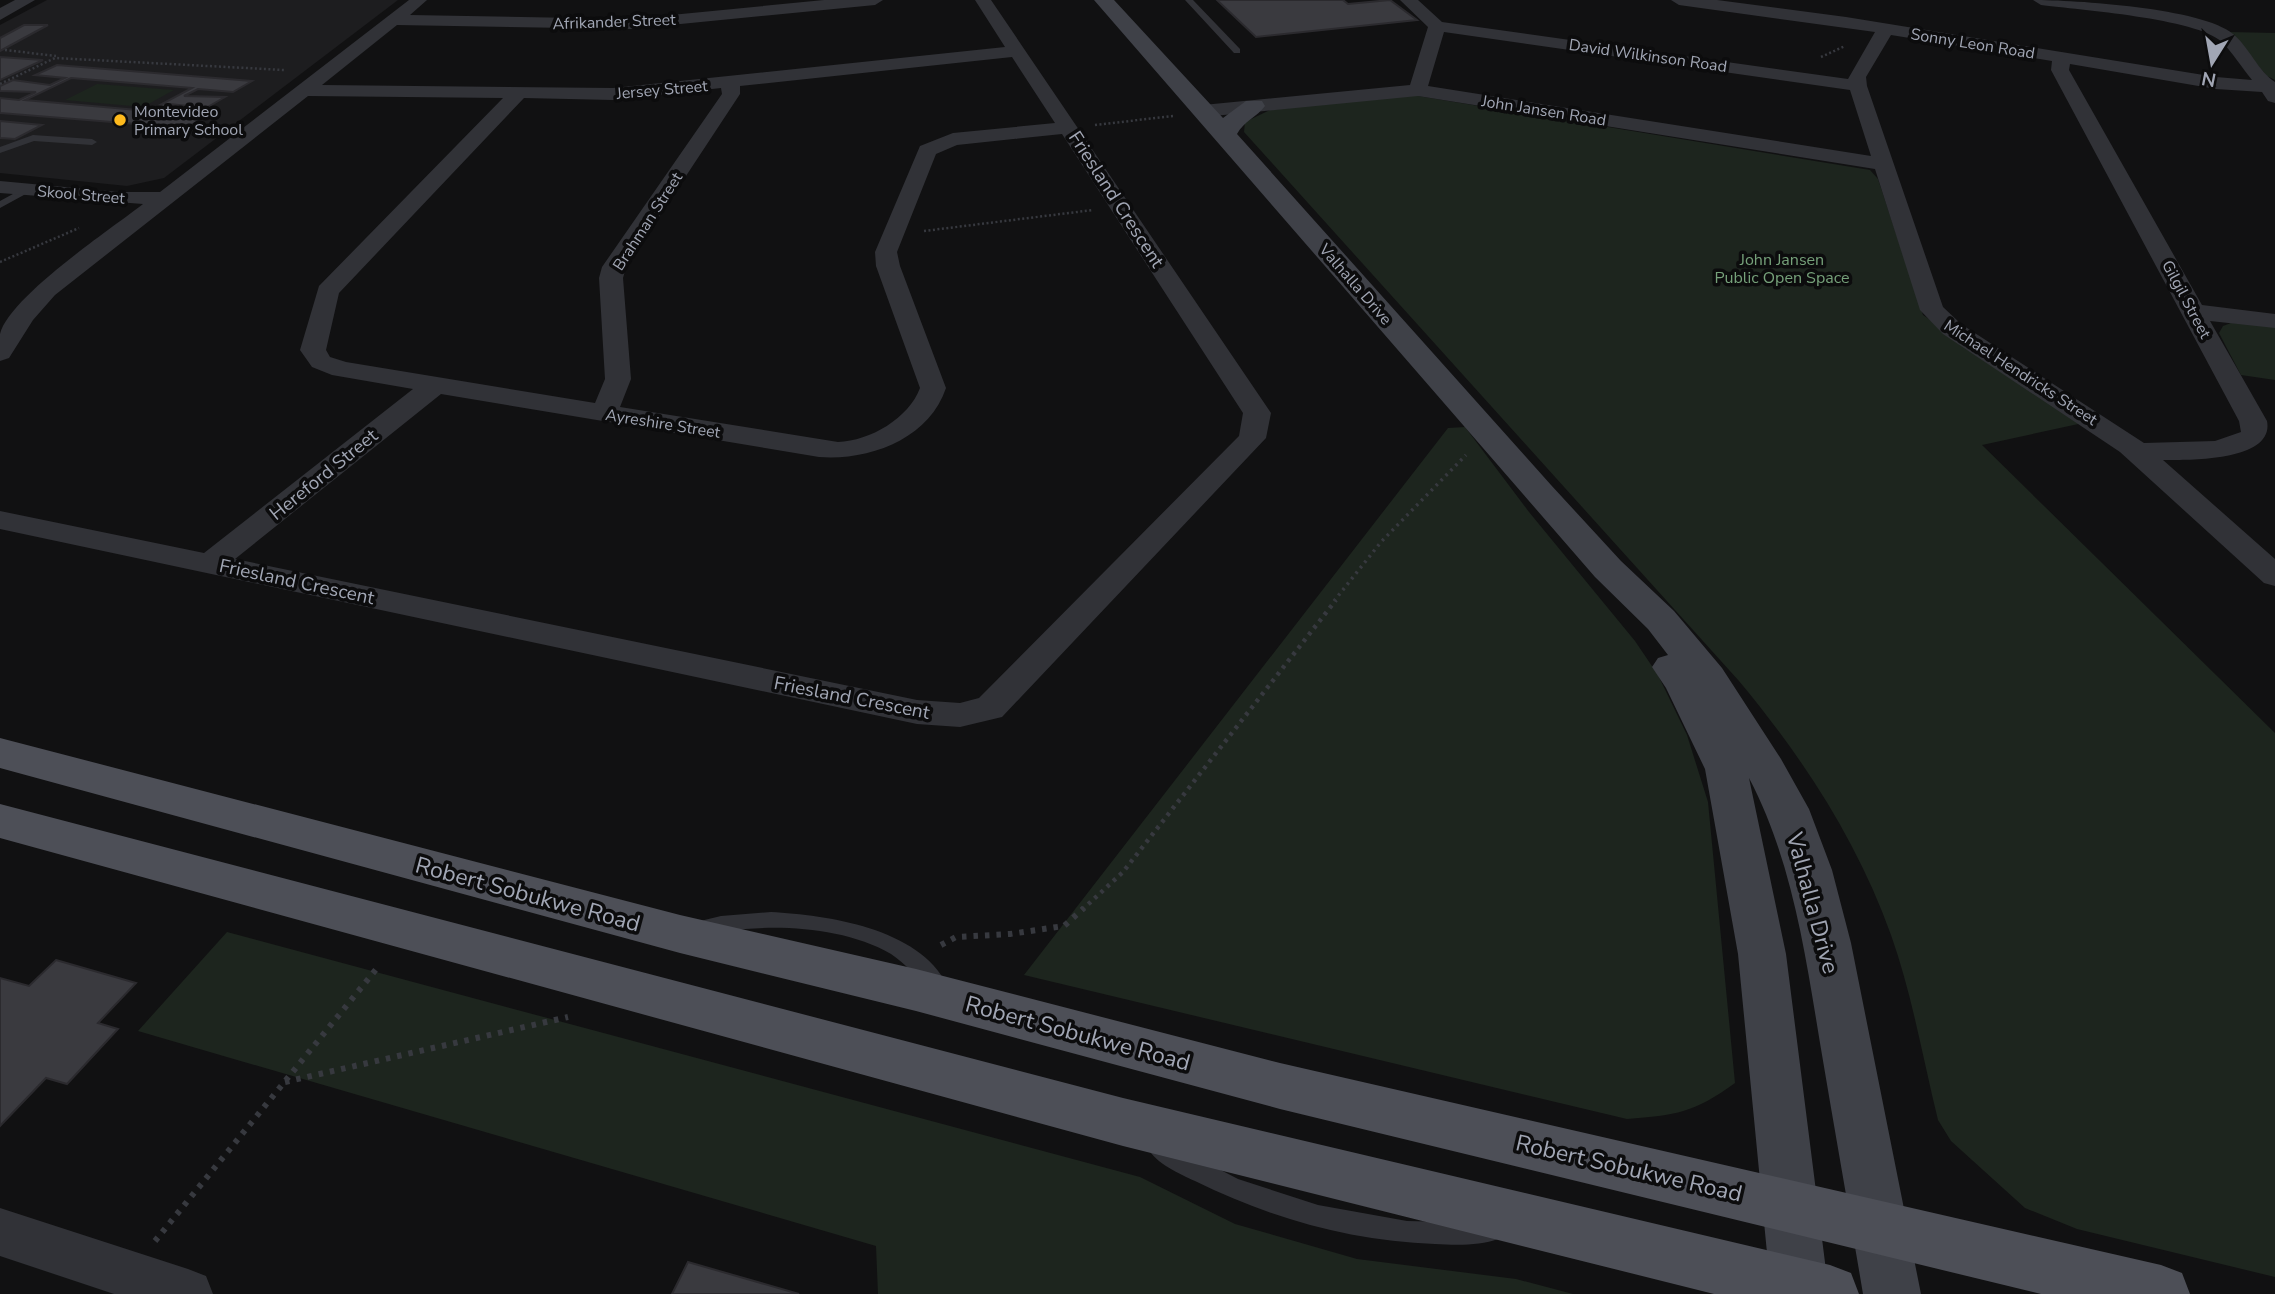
<svg xmlns="http://www.w3.org/2000/svg" width="2275" height="1294" font-family="'Nunito Sans',sans-serif">
  <style>
    .built { fill: #1d1d1f }
    .green { fill: #1d251e }
    .building { fill: #3a3a3f; stroke: #2b2a2e; stroke-width: 2; fill-rule: evenodd }
    .lines { fill: none; stroke-linecap: round; stroke-linejoin: round }
    .path-far3 { stroke: #37393f; stroke-width: 2.5; stroke-dasharray: 2 2.5; stroke-linecap: butt }
    .path-far2 { stroke: #37393f; stroke-width: 3.5; stroke-dasharray: 2.5 4.5; stroke-linecap: butt }
    .path-far1 { stroke: #37393f; stroke-width: 4.5; stroke-dasharray: 3.5 5; stroke-linecap: butt }
    .path { stroke: #37393f; stroke-width: 6; stroke-dasharray: 4.5 7; stroke-linecap: butt }
    .service { fill: #313237; fill-rule: evenodd }
    .minor { fill: #313237; fill-rule: evenodd }
    .secondary { fill: #3f4148; fill-rule: evenodd }
    .primary { fill: #4d4f57; fill-rule: evenodd }
    .poi-dot { fill: #feba1d; stroke: #0c0c0d; stroke-width: 2.5 }
    .labels { text-anchor: middle; stroke-width: 7; stroke-linejoin: round; paint-order: stroke }
    .far-street-label { font-size: 16px; fill: #a1a6b4; stroke: #0c0c0d }
    .far-poi-label { font-size: 16px; fill: #a1a6b4; stroke: #0c0c0d; text-anchor: start }
    .far-park-label { font-size: 16px; fill: #76a17a; stroke: #0c0c0d }
    .street-label { font-size: 19px; fill: #a1a6b4; stroke: #0c0c0d }
    .near-street-label { font-size: 23px; fill: #a1a6b4; stroke: #0c0c0d }
  </style>
  <rect width="100%" height="100%" fill="#111112"/>
  <path class="built" d="M47,0h351l-234,178 -37,8 -127,-13v-148z"/>
  <path class="green" d="M2229,32l46,1v47l-8,-4z
    M97,84h1l76,6 -31,17 -78,-7z
    M1412,95l458,75 8,9 45,136 160,108 -101,22 293,288v544l-198,-48 -52,-21 -74,-67 -13,-21c-15,-61 -26,-126 -47,-185 -34,-95 -88,-177 -152,-254l-495,-549 1,-10 25,-12z
    M2231,323l44,2v55l-34,-5 -22,-42 4,-7z
    M1465,427l64,85 106,129 23,34 29,60 21,67 27,281c-41,30 -59,32 -108,36l-603,-144 424,-547z
    M227,932l913,245 95,47 122,35 159,20 57,15h-695l-2,-48 -738,-215z"/>
  <path class="building" d="M1217,0h126l5,4 42,-4 27,20 -161,17z
    M24,25h24l-48,26v-13z
    M0,57l43,3 -43,20z
    M57,65l195,16 -19,11 -35,-3 -14,7 41,1 -19,11 -36,-4 -14,8 51,4 -21,12 -186,-15v-15l19,2 17,-8 -36,-1v-5l13,-6 37,5 15,-7 -30,-3zM71,78l121,10 -43,23 -124,-11z
    M0,121l42,4 -27,14 -15,-1z
    M56,960l80,23 -38,40 20,6 -51,55 -21,-6 -46,48v-148l29,8z
    M688,1262l111,32h-127z"/>
  <g class="lines">
    <path class="path-far3" d="M5,50l51,6
      M1821,57l24,-11
      M0,84l55,-26 229,12
      M1095,125l78,-9
      M924,231l169,-21
      M0,262l79,-34"/>
    <path class="path-far2" d="M1334,601l47,-59 85,-87"/>
    <path class="path-far1" d="M1082,910l41,-38 213,-272"/>
    <path class="path" d="M941,945l15,-8 54,-3 54,-8 20,-18
      M285,1082l283,-65
      M155,1241l223,-274"/>
    <path class="service" d="M1185,0h8l47,49v4h-6z
      M33,135l59,4 5,3 -5,3 -58,-4 -34,12v-6z
      M24,188l9,2 -33,18v-7z
      M771,912c56,3 148,16 176,73l-3,6 -7,2 -7,-2c-12,-13 -24,-27 -39,-37 -41,-24 -100,-29 -146,-25 -16,1 -38,11 -53,6l-3,-6 3,-6 29,-7z
      M1159,1138l79,41 80,26 89,16 43,1 40,-2 8,3 3,8 -3,8c-18,7 -43,6 -63,5 -84,-3 -165,-26 -240,-63 -15,-7 -40,-18 -47,-33l3,-7z"/>
    <path class="minor" d="M15,0h20l-35,20v-12z
      M409,0h18l-17,15 220,4 194,-19h59l-8,5 -245,24 -233,-4 -75,60 291,3 392,-41 -30,-47h16l280,413 -5,25 -264,279 -42,10 -43,-3 -917,-195v-18l204,42 209,-164 -81,-14 -20,-8 -12,-17 19,-64 184,-188 -195,-2 -253,199 -22,25 -24,38 -9,3c0,-8 0,-19 0,-27 9,-37 111,-105 143,-130l-143,-11v-12l119,11h41zM1012,57l43,66 -102,10 -33,13 -45,106 1,14 44,122c-11,30 -50,53 -82,54l-218,-35 11,-28 -8,-101 3,-11 114,-173v-8zM721,88l1,6 -120,173 -3,11 6,101 -10,24 -249,-41 -16,-5 -4,-7 13,-57 185,-195 89,2zM1062,134l181,279 -4,23 -260,262 -19,5 -43,-3 -682,-141 206,-165 378,63c50,4 110,-18 127,-69l-46,-122 -3,-14 39,-98 21,-9z
      M1400,0h18l24,22 406,57 27,-47 -196,-27 -8,-5h46l129,17 370,60 36,3c-10,-12 -19,-27 -30,-38 -26,-24 -143,-32 -181,-37l-8,-5c41,0 170,8 200,34 16,13 25,37 42,48v21l-7,-2 -6,-9 -46,-3 -146,-25 -1,6 133,235 73,9v14l-65,-7 57,100c8,41 -81,39 -104,39l112,99v27l-11,-3 -144,-131 -177,-118 -23,-24 -45,-141 -457,-73 -215,21 -10,-6 10,-6 207,-20 18,-58zM1444,32l406,58 21,66 -443,-70zM1891,35l161,26 -1,9 188,351 2,11 -26,9 -71,2 -183,-119 -18,-17 -76,-221 -1,-9z
      M0,1208l188,61 18,7 7,18h-99l-114,-38z"/>
    <path class="secondary" d="M1094,0h20l109,118 23,-17h16l3,5c-8,11 -21,15 -28,28l314,351 70,76 53,50 48,57 59,91 28,50 23,61 19,73 70,351h-58c-14,-84 -29,-167 -43,-251 -15,-91 -28,-183 -71,-265l37,176 43,340h-58l-33,-340 -33,-185 -39,-81 -14,-21 6,-9 10,-3 -20,-26 -53,-52z"/>
    <path class="primary" d="M0,738l680,177 236,54 364,94 881,202 21,8 8,21h-149l-761,-185 -364,-98 -236,-58 -680,-185z
      M0,804l1123,294 707,167 21,8 8,21h-145l-591,-148 -1123,-308z"/>
  </g>
  <circle class="poi-dot" cx="120" cy="120" r="7"/>
  <g class="labels">
    <g class="far-street-label">
      <text transform="translate(614 21) rotate(-2)" y="6">Afrikander Street</text>
      <text transform="translate(1973 43) rotate(9)" y="6">Sonny Leon Road</text>
      <text transform="translate(1648 55) rotate(8)" y="6">David Wilkinson Road</text>
      <text transform="translate(662 89) rotate(-5)" y="6">Jersey Street</text>
      <text transform="translate(1544 110) rotate(9)" y="6">John Jansen Road</text>
      <text transform="translate(81 194) rotate(5)" y="6">Skool Street</text>
      <text transform="translate(647 221) rotate(-57)" y="6">Brahman Street</text>
      <text transform="translate(1356 284) rotate(49)" y="6">Valhalla Drive</text>
      <text transform="translate(2187 299) rotate(62)" y="6">Gilgil Street</text>
      <text transform="translate(2021 372) rotate(33)" y="6">Michael Hendricks Street</text>
      <text transform="translate(663 423) rotate(9)" y="6">Ayreshire Street</text>
    </g>
    <g class="far-poi-label">
      <text x="134" y="117">Montevideo<tspan x="134" dy="18">Primary School</tspan></text>
    </g>
    <g class="far-park-label">
      <text x="1782" y="265">John Jansen<tspan x="1782" dy="18">Public Open Space</tspan></text>
    </g>
    <g class="street-label">
      <text transform="translate(1117 199) rotate(57)" y="7">Friesland Crescent</text>
      <text transform="translate(323 474) rotate(-39)" y="7">Hereford Street</text>
      <text transform="translate(297 581) rotate(12)" y="7">Friesland Crescent</text>
      <text transform="translate(852 697) rotate(11)" y="7">Friesland Crescent</text>
    </g>
    <g class="near-street-label">
      <text transform="translate(528 894) rotate(15)" y="8">Robert Sobukwe Road</text>
      <text transform="translate(1813 903) rotate(75)" y="8">Valhalla Drive</text>
      <text transform="translate(1078 1033) rotate(15)" y="8">Robert Sobukwe Road</text>
      <text transform="translate(1629 1168) rotate(13)" y="8">Robert Sobukwe Road</text>
    </g>
  </g>
  <g transform="translate(2212 63) rotate(191)" stroke="#0c0c0d" stroke-width="5" paint-order="stroke">
  <path d="M0-5L12 26L0 18L-12 26Z" fill="#a1a6b4"/>
  <text y="-10" font-size="19" font-weight="bold" text-anchor="middle" fill="#a1a6b4">N</text>
  </g>
</svg>
